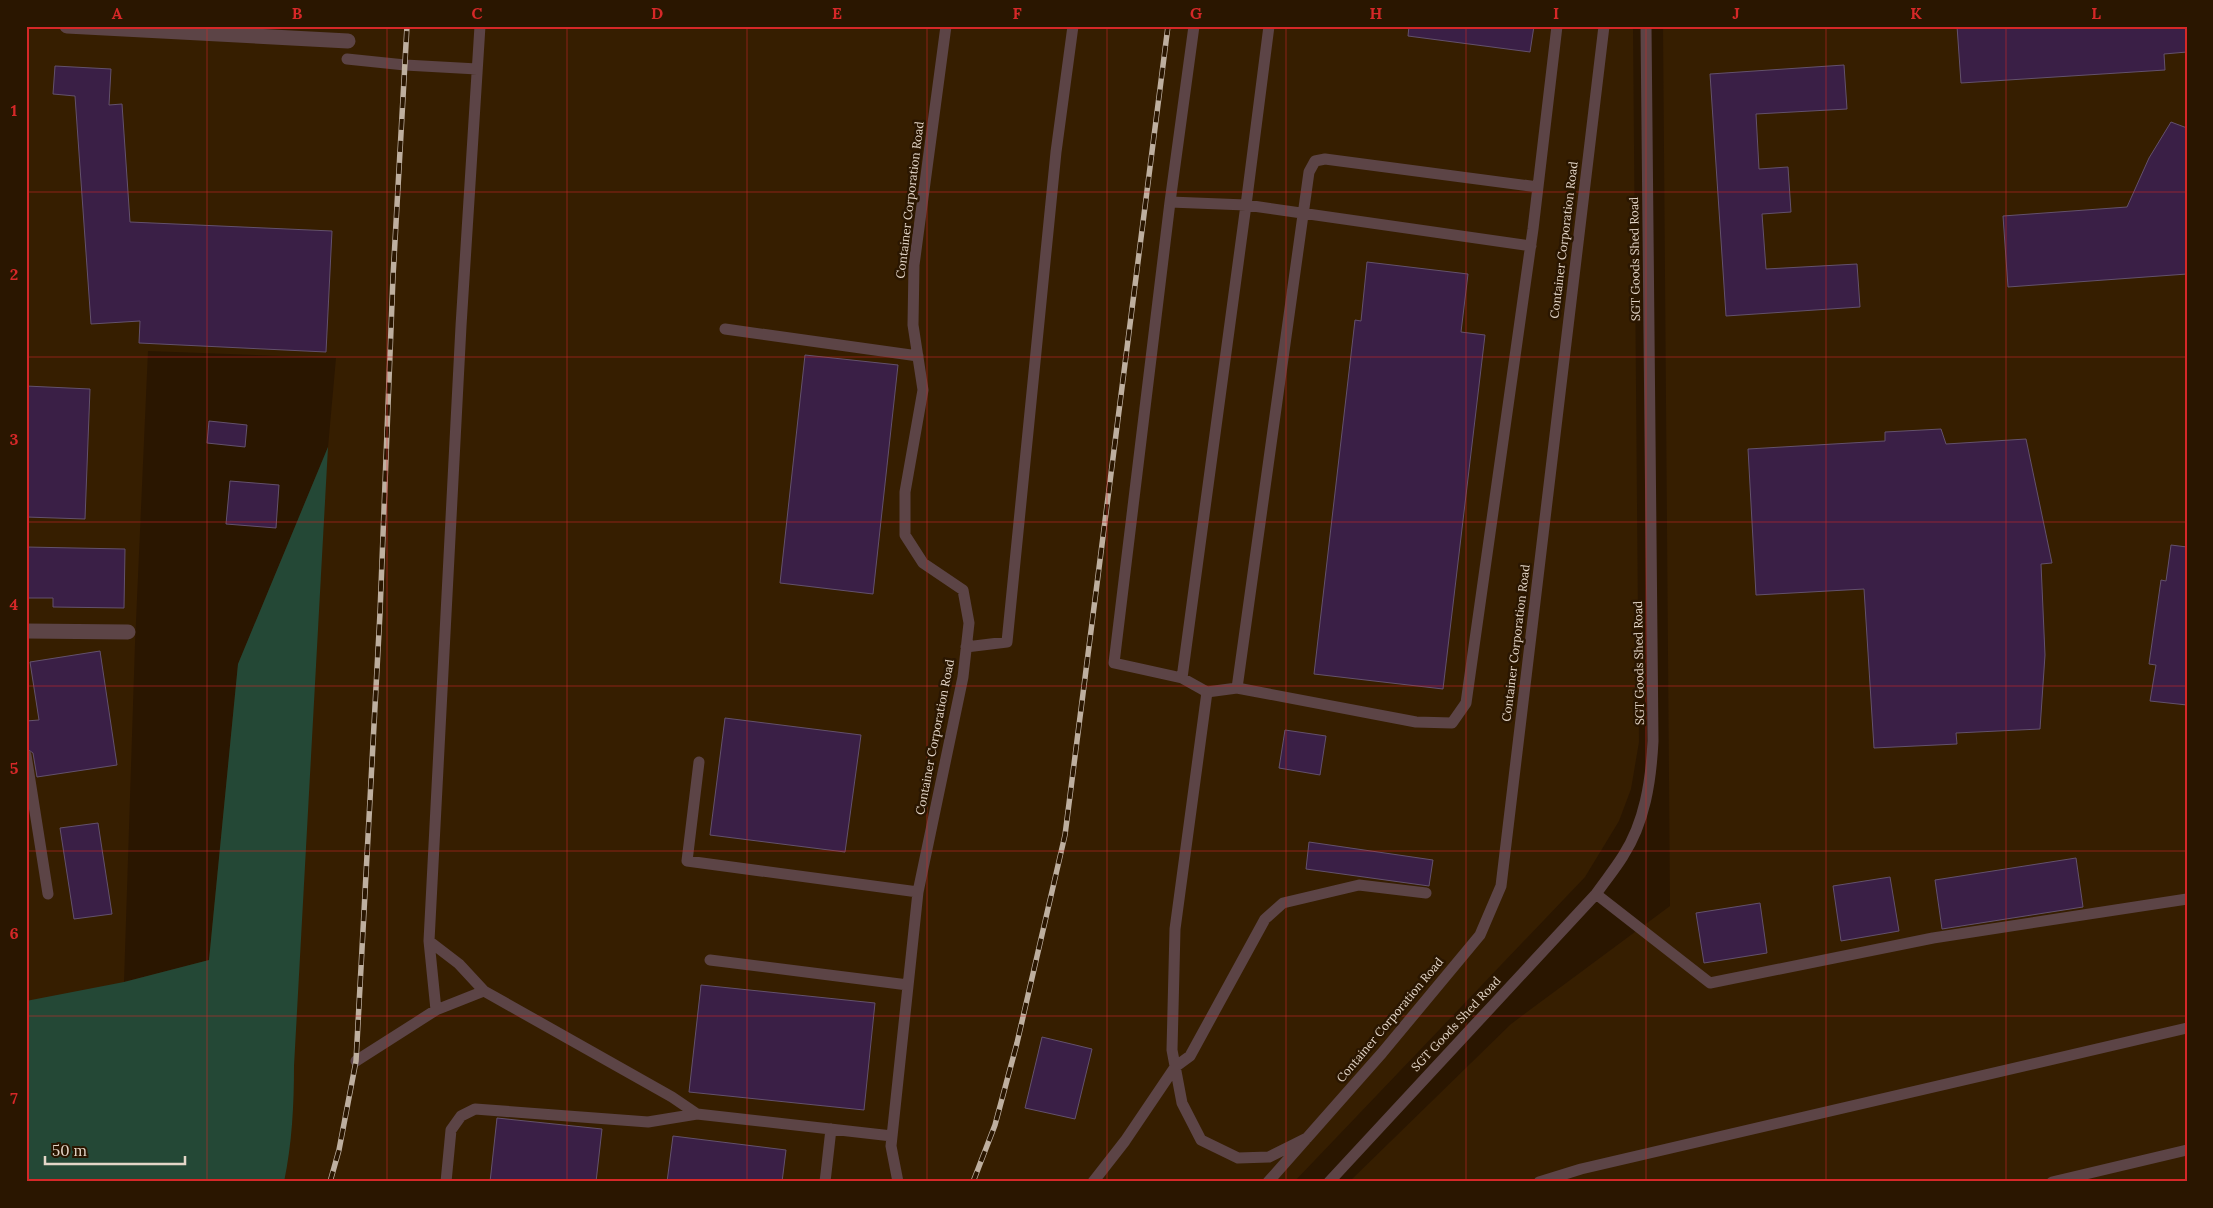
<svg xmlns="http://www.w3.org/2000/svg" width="2213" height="1208" font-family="Lora,serif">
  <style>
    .built { fill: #361e00; fill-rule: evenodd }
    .green { fill: #244836 }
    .building { fill: #3a1f46; stroke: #63516c }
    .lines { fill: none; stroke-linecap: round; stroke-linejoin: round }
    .lane { stroke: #5c4446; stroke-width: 11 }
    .street { stroke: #5c4446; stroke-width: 15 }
    .rail-casing { stroke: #beaf9f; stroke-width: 5.5 }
    .rail { stroke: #2a1600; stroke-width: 4; stroke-dasharray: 11; stroke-linecap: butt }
    .grid { fill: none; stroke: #d62828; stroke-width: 1; stroke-opacity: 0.55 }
    .labels { text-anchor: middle; stroke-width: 5; stroke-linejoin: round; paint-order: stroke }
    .street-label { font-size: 12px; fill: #e4d6c8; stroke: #2a1600 }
    .neatline { fill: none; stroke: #d62828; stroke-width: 2 }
    .grid-label { font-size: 16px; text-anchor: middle; font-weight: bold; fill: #d62828 }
  </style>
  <rect width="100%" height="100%" fill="#2a1600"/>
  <path class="built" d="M26,26h1607l6,716 -8,47 -12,32 -34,56 -291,305h-1268zM148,351l188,7 -8,89 -90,217 -29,296 -85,22 11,-338z
    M1663,26h524v1156h-838l162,-158 159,-118z"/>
  <path class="green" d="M328,447l-34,619c0,39 -2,78 -10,116h-258v-181l98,-19 85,-22 29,-296z"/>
  <path class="building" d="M1409,26h125l-4,26 -122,-16z
    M1957,26h230v26l-23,2 1,16 -204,13z
    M1844,65l3,44 -91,5 3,55 29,-2 3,45 -29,2 4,55 91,-5 3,43 -134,9 -16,-242z
    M55,66l56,3 -2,36 13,-1 8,118 202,9 -6,121 -187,-9 1,-22 -49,3 -16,-228 -22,-2z
    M2171,122l16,6v146l-179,13 -5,-71 124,-9 22,-49z
    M1367,262l101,12 -7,58 24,3 -42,354 -129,-15 41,-354 6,1z
    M805,355l93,10 -25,229 -93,-11z
    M26,386l64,3 -5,130 -59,-2z
    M209,421l38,4 -2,22 -38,-4z
    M1941,429l5,15 80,-5 26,124 -11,1 4,91 -5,74 -84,4 1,11 -83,4 -10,-159 -108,6 -8,-146 137,-8v-9z
    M230,481l49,4 -3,43 -50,-4z
    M2171,545l16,2v158l-37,-4 6,-36 -7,-1 12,-84 5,1z
    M26,547l99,2 -1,59 -71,-1v-9h-27z
    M100,651l17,114 -80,12 -4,-24 -7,-5v-27l13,-1 -9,-58z
    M725,718l136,17 -16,117 -135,-17z
    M1285,730l41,6 -6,39 -41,-7z
    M98,823l14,91 -38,5 -14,-91z
    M1309,842l124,18 -4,26 -123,-17z
    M2076,858l7,49 -141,22 -7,-49z
    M1890,877l9,54 -58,10 -8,-55z
    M1760,903l7,50 -63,10 -8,-50z
    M701,985l174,18 -11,107 -175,-18z
    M1042,1037l50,12 -17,70 -50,-11z
    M497,1118l105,11 -6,53h-106z
    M673,1136l113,14 -4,32h-115z"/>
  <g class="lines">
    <path class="lane" d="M480,26l-19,300 -32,615 30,23 25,27 188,106 25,17 195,22
      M1269,26l-23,179 285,41
      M347,59l58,6 72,4
      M1170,202l24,-176
      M725,329l193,27
      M966,647l41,-5 49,-490 17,-126
      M1182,678l-68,-15 56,-461 76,3 -64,473 25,14
      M1237,688l72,-516 6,-11 10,-2 213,28
      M26,755l22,139
      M699,762l-12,99 231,31
      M1596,894l114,89 223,-45 254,-39
      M429,941l7,69
      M710,960l198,25
      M356,1061l80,-51 48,-19
      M1307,1138l-38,19 -31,1 -37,-18 -19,-37 -10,-53 3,-121 32,-237 30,-4 179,34 36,1 14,-20 67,-474 24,-203
      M446,1182l5,-52 10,-14 14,-7 173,13 49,-8
      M825,1182l6,-53
      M898,1182l-7,-36 27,-254 45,-215 6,-54 -6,-33 -40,-27 -18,-28v-43l18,-102 -10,-65 1,-60 32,-239
      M1093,1182l32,-41 50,-74 15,-11 75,-137 18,-16 76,-18 67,8
      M1268,1182l114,-129 98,-118 21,-49 103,-860
      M1329,1182l267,-288c9,-13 19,-25 27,-38 22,-34 28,-75 30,-115l-7,-715
      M1539,1182l42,-13 606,-141
      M2052,1182l135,-32"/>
    <path class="street" d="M67,26l281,15
      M26,631l102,1"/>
    <g class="rail-casing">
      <path id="rail" d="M330,1182l9,-32 17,-89 24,-448 13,-336 14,-251
        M973,1182l22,-57 22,-82 48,-208 103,-809"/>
    </g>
    <use href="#rail" class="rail"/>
  </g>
  <path class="grid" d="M207,26v1156M387,26v1156M567,26v1156M747,26v1156M927,26v1156M1107,26v1156M1286,26v1156M1466,26v1156M1646,26v1156M1826,26v1156M2006,26v1156M26,192h2161M26,357h2161M26,522h2161M26,686h2161M26,851h2161M26,1016h2161"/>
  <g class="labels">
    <g class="street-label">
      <text transform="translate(910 200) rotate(-83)" y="4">Container Corporation Road</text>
      <text transform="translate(1564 240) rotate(-83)" y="4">Container Corporation Road</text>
      <text transform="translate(1635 259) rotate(-91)" y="4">SGT Goods Shed Road</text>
      <text transform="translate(1516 643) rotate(-83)" y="4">Container Corporation Road</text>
      <text transform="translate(1639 663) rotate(-91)" y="4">SGT Goods Shed Road</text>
      <text transform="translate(935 737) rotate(-79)" y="4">Container Corporation Road</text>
      <text transform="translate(1390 1020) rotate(-50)" y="4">Container Corporation Road</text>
      <text transform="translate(1456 1024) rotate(-47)" y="4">SGT Goods Shed Road</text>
    </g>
  </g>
  <rect width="2213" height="1208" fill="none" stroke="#2a1600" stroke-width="55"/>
  <path d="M45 1156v8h140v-8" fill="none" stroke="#e4d6c8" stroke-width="2.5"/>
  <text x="52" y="1156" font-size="15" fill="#e4d6c8" stroke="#2a1600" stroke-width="4" paint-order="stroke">50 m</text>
  <rect x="28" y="28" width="2158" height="1152" class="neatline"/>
  <g class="grid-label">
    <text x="117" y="19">A</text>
    <text x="297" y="19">B</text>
    <text x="477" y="19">C</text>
    <text x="657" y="19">D</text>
    <text x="837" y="19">E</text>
    <text x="1017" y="19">F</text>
    <text x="1196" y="19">G</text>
    <text x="1376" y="19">H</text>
    <text x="1556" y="19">I</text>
    <text x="1736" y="19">J</text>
    <text x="1916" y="19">K</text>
    <text x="2096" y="19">L</text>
    <text x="14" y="116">1</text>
    <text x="14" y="280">2</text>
    <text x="14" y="445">3</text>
    <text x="14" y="610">4</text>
    <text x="14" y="774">5</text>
    <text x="14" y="939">6</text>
    <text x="14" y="1104">7</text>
  </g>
</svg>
